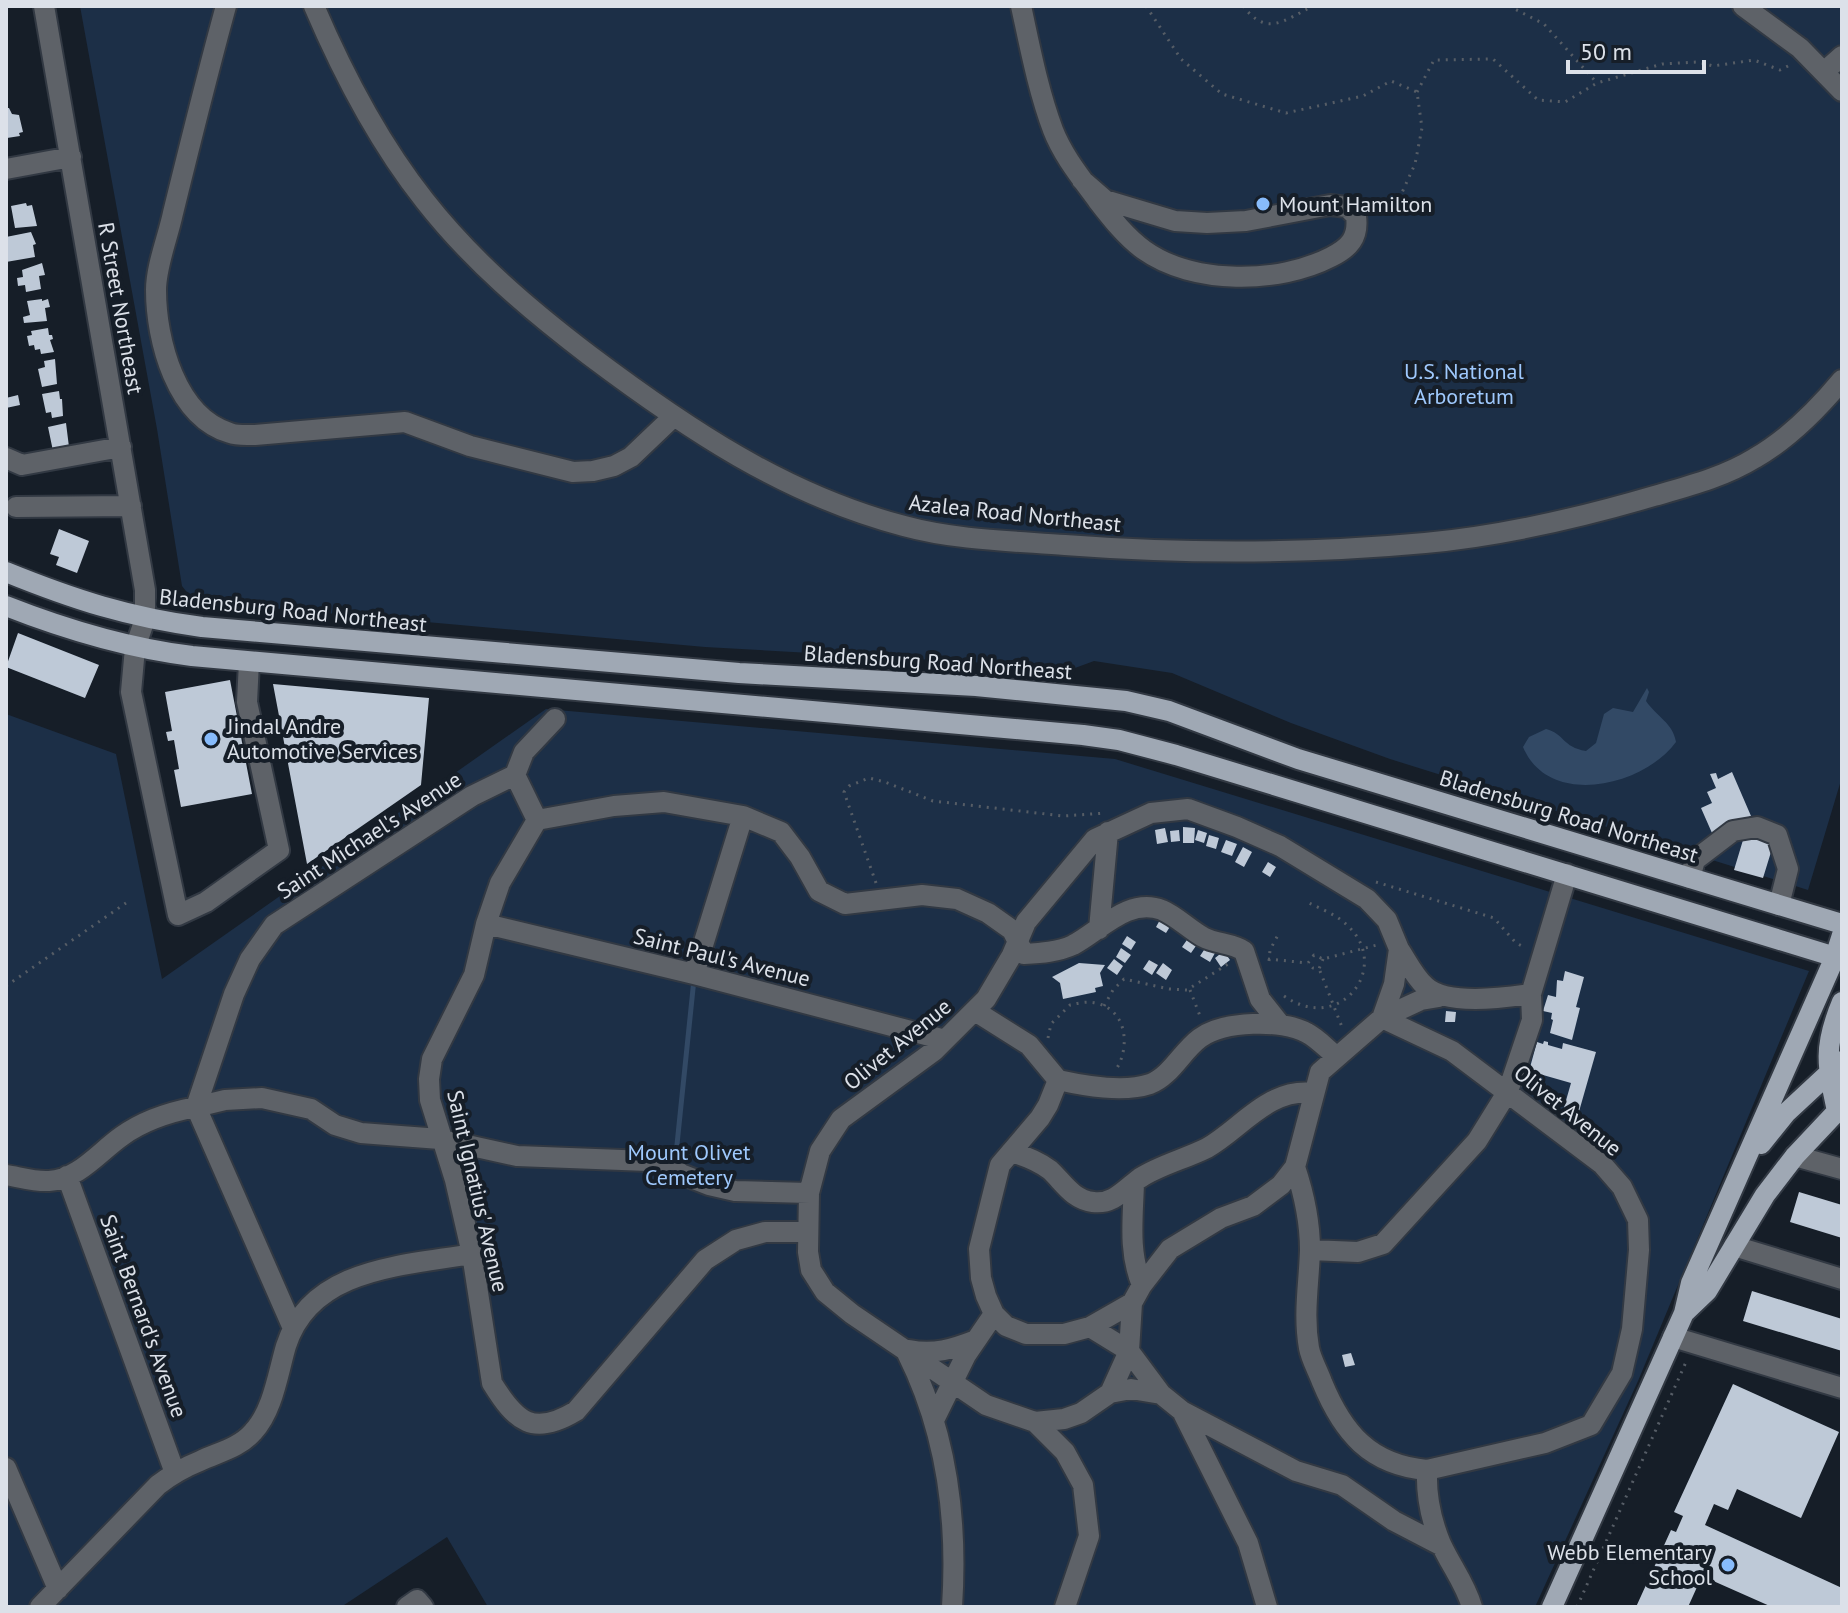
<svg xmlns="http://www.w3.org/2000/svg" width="1848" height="1613" font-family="'PT Sans',sans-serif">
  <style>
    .green { fill: #1c2f47 }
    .water { fill: #324965 }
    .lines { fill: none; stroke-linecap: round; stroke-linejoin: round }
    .stream { stroke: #324965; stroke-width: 5 }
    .building { fill: #bec9d7 }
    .minor-casing { stroke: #323943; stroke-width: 24 }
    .major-casing { stroke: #323943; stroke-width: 24 }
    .path { stroke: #565d66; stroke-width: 3; stroke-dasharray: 2 6; stroke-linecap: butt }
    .minor { stroke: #5e6268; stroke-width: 20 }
    .major { stroke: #9fa8b4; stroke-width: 20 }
    .poi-dot { fill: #87bbfb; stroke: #161e28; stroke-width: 3 }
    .labels { text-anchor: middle; stroke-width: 8; stroke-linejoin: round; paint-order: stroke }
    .poi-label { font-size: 22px; fill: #dce1e9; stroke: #161e28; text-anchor: start }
    .street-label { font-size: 22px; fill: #dce1e9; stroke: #161e28 }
    .park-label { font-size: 22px; fill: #9fc9fd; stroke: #161e28 }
  </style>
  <rect width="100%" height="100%" fill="#161e28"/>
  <path class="green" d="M80,6h1762v771l-34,113 -418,-131 -99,-36 -119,-50 -78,-12 -19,7 -370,-21 -511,-46 -12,-15 -25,-157z
    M546,709l569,50 694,212 -171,410 -103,226h-1047l-41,-70 -106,70h-335v-893l110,40 46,225z"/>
  <path class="water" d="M1647,688l2,4 -3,9c11,16 27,22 30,41 -32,44 -127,67 -153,5l6,-10 17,-8c19,5 16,18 40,22l10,-8 8,-29 9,-6 20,4z"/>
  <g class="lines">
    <path class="stream" d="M675,1164l19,-185"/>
  </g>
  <path class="building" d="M6,108h3l3,6 7,1 4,17 -4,1 1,3 -13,2z
    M26,203l1,3 5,-1 5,21 -22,2 -4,-22z
    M31,232l5,12 -3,1 2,12 -29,5v-25z
    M42,263l3,12 -6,1 2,13 -15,3 -1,-7 -7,1 -1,-8 6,-1 -1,-7z
    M42,299v2l6,-2 2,8 -5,1 2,13 -23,2 -1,-6 7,-2 -3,-14z
    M48,328l1,7h3l1,4 -3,1 4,12 -13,2 -1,-5 -5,1 -1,-5 -5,1 -2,-10 5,-1 -1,-4z
    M55,359l2,25 -15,3 -4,-18 7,-2 -1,-6z
    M59,391l1,8h2l1,17 -11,2 -1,-6 -5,1 -4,-19z
    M18,395l2,10 -14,3v-10z
    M66,423l3,24 -16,4 -5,-24z
    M59,529l30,12 -12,32 -21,-8 3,-8 -9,-3z
    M18,633l81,32 -14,33 -79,-31z
    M230,680l22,114 -71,13 -7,-37 5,-1 -5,-29 -6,1 -2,-9 6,-1 -7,-39z
    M273,684l156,14 -8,87 -114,79z
    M1732,772l19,44 -39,17 -11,-25 11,-5 -5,-11 9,-4 -6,-14 6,-1 2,6z
    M1183,827l12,1 -1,15h-11z
    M1165,828l3,14 -11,2 -2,-14z
    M1179,830l1,11 -9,1 -1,-11z
    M1198,830l9,3 -3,10 -9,-3z
    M1746,830l29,9 -12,39 -29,-8z
    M1209,835l10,3 -3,11 -10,-3z
    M1226,840l11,4 -5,12 -11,-4z
    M1243,847l9,5 -8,15 -9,-5z
    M1268,862l8,5 -6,10 -8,-5z
    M1161,918l10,7 -5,8 -10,-6z
    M1127,936l9,6 -5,8 -9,-6z
    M1189,937l9,6 -7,10 -9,-6z
    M1206,947l9,6 -5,9 -10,-6z
    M1121,948l10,7 -6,8 -9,-6z
    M1224,951l6,9 -9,7 -6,-9z
    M1114,959l9,7 -6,9 -10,-7z
    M1149,960l9,5 -6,10 -9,-6z
    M1079,963l26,2 -5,8 3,13 -8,2 1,4 -33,7 -3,-16 -8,-6z
    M1163,963l9,7 -6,10 -10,-7z
    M1565,971l19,6 -8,30 4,1 -8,32 -22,-7 3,-13 -2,-1 1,-6 -9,-2 5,-16 8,2 1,-17 6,1z
    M1446,1011l10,1 -1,10h-10z
    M1544,1041l4,1v3l14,4 1,-6 33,9 -18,63 -15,-4 8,-28 -42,-12 8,-29 6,2z
    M1799,1192l43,13v33l-52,-16z
    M1752,1291l90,28v32l-99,-30z
    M1351,1353l4,12 -10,2 -3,-12z
    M1733,1384l106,48 -38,86 -64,-29 -9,21 -14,-6 -9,21 137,63v19h-70l-70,-31 -14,31h-52l35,-77 5,2 7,-16 -9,-4z"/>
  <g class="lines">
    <g class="minor-casing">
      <path id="minor" d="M44,6l101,584v29l-10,29 -4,44 47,223 28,-13 73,-52 -32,-148 2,-40
        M226,6c-19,69 -36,138 -53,207 -5,24 -17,53 -17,77 0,50 20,127 74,143 8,3 17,2 25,2l150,-13 65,24 103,26 20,-1 21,-5 17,-9 42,-40
        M314,6c29,68 65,137 111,195 47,60 105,109 164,154 97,73 196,140 315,171 51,14 108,15 161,19 120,9 240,9 360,-2 78,-7 154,-25 229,-47 35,-10 70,-19 101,-38 33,-19 63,-49 87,-78
        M1021,6c9,41 17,84 32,124 10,26 29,49 45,71 14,18 28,36 46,49 49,35 135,34 187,7 18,-9 28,-19 25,-41l-9,-9 -17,-2 -84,16 -39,2 -32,-2 -70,-21 -23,-20
        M1743,6l57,42 42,43
        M1825,71l17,-15
        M6,169l65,-12
        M6,458l16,7 99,-18
        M16,507l115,-1
        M537,820l-37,63 -14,41 -12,51 -42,84 -3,20 1,21 25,80 17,74 20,129c24,39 41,54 84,28l129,-151 31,-20 29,-8h43
        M537,820l77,-14 50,-4 79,14 38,16 19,25 19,34 26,13 77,-9 35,4 31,14 24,17 12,24c17,-1 34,-2 49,-9 27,-14 55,-48 89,-35 14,6 27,19 41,27 13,7 29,6 41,14l16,48 19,24
        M537,820l-22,-45 9,-23 31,-33
        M1690,878l5,-18 38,-29 24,-4 20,8 11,34 -9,36
        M486,924l208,50 251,66
        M1099,929l9,-97
        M1399,949c8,12 15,27 26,37 21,20 78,12 106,8
        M694,974l49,-158
        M1439,997l-18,3 -39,18 -62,54 -25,95 -14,18 -28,21 -32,12 -51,31 -28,36 -10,18 -3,48 -19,42 -29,20 -17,6 -29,3 -49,-17 -134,-91 -27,-22 -14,-22 -3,-18 1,-59 11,-42 21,-32 93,-68 52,-52 26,-44 14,-33 69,-83 56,-26 37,-4 49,18 43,19 87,53 20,21 12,29 -5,35 -12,34 70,33 150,113 20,23 16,33 1,30 -7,79 -10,44 -31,52 -46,18 -118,27c-1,26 4,50 14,74 10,22 24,39 31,63
        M975,1011l54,34 29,35
        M1058,1080l-10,25 -8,13 -40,47 -21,84 2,29 5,18 8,18 12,12 20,8h38l26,-7 42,-24
        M1058,1080c27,6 65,13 92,4 21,-8 32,-33 50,-46 23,-17 82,-19 107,-5 10,5 20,16 29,23
        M1011,1152c14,4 27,9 39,18 14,13 22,29 43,32 20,3 32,-13 47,-24 20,-13 45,-19 67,-30 35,-20 61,-60 106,-55
        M1795,1156l47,13
        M1295,1167c9,27 15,54 15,83 -1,34 -7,64 -1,98 2,11 9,23 13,34 21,51 48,83 105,88
        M6,1175c13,2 29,7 43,6 30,-2 50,-29 73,-45 22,-16 48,-24 74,-29l38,-113 16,-35 24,-34 198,-129 43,-21
        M67,1176l108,297
        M1134,1183c-1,35 -6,69 8,102
        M1734,1246l108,33
        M1310,1250l48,2 25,-8 94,-103 31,-50 24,-71 -1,-26 36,-120
        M292,1326l-96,-219 29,-7 37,-2 49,11 24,16 26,8 79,6 77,17 131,5 26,8 7,5 28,11 26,6 74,2
        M1090,1327l39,24 32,43
        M1673,1337l169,51
        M909,1350c25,5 44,-1 67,-10
        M907,1353c40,80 51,165 45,254
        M1110,1393l21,-4 30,5 21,17 114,60 46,14 52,36 48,25
        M1182,1411l66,132 19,64
        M934,1420l32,-65 28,-41
        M1035,1422l30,30 18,33 6,51 -24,71
        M6,1468l52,121
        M40,1607l118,-122c13,-10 27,-18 42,-24 19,-9 39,-13 53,-29 20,-21 25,-59 33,-86 25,-79 118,-80 186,-92
        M407,1607l10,-7 6,7"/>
    </g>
    <g class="major-casing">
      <path id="major" d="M6,572c69,28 122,45 196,55l537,46 237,13 150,15 43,10 129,48 544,165
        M6,606c61,24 121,42 186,50l891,79 36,5 57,15 666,204
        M1837,1111c-10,-46 -14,-64 5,-109
        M1761,1144l25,-31 56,-52
        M1684,1313l23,-22 58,-96 30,-39 47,-50
        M1552,1607l132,-294 7,-30 144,-326 7,-22"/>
    </g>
    <path class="path" d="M1146,6l35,53 41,35 64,19 77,-17 28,-15 26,11 5,36 -7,36 -15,33 -28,14
      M1243,6c24,31 40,15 70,0
      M1509,6l35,18 53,59
      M1417,92l17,-32 59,-1 45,41 27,2 32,-19 65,-19 36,-2 15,4 41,-6 26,10 10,-5
      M1376,882l118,36 22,25 10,5
      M876,883l-32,-91 5,-6 20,-8 16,4 48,19 130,15 43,-3
      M1268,959l40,4
      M1323,959l-4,10 -6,-1 -5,-5 6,-8 9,4 54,-14
      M1269,961l1,-11 8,-15
      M1320,971l22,56
      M6,986l120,-83
      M1190,990l10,26
      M1284,996c56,39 107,-28 65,-69 -11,-12 -28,-18 -42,-25
      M1104,1006l9,-16 11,-11 45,10 18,1 41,-26
      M1048,1038l3,-14 19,-19c8,-2 18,-4 26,-2 31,7 34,43 21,65
      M1577,1607l109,-245"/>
    <use href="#minor" class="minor"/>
    <use href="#major" class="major"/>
  </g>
  <g class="poi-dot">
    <circle cx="1263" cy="204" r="8"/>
    <circle cx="211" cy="739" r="8"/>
    <circle cx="1728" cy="1565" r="8"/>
  </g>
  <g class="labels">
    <g class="poi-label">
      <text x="1279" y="212">Mount Hamilton</text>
      <text x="227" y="734">Jindal Andre<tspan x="227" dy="25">Automotive Services</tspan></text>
      <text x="1712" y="1560" text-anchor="end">Webb Elementary<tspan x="1712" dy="25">School</tspan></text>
    </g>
    <g class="street-label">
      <text transform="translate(121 308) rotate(80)" y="8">R Street Northeast</text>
      <text transform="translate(1015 513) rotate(6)" y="8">Azalea Road Northeast</text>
      <text transform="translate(293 610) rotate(6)" y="8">Bladensburg Road Northeast</text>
      <text transform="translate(938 662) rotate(4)" y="8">Bladensburg Road Northeast</text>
      <text transform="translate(1569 816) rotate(17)" y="8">Bladensburg Road Northeast</text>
      <text transform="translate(369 835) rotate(-33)" y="8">Saint Michael's Avenue</text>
      <text transform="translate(722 957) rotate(14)" y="8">Saint Paul's Avenue</text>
      <text transform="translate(897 1044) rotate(-39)" y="8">Olivet Avenue</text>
      <text transform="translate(1568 1110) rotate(39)" y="8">Olivet Avenue</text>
      <text transform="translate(478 1191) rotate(77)" y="8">Saint Ignatius' Avenue</text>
      <text transform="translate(144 1316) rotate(70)" y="8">Saint Bernard's Avenue</text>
    </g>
    <g class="park-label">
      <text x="1464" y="379">U.S. National<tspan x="1464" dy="25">Arboretum</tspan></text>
      <text x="689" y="1160">Mount Olivet<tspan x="689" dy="25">Cemetery</tspan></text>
    </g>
  </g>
  <rect width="1848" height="1613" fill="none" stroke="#dce1e9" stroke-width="16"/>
  <path d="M1568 60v12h136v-12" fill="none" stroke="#dce1e9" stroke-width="4"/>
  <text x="1580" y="60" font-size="24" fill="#dce1e9" stroke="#161e28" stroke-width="6" paint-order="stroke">50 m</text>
</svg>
